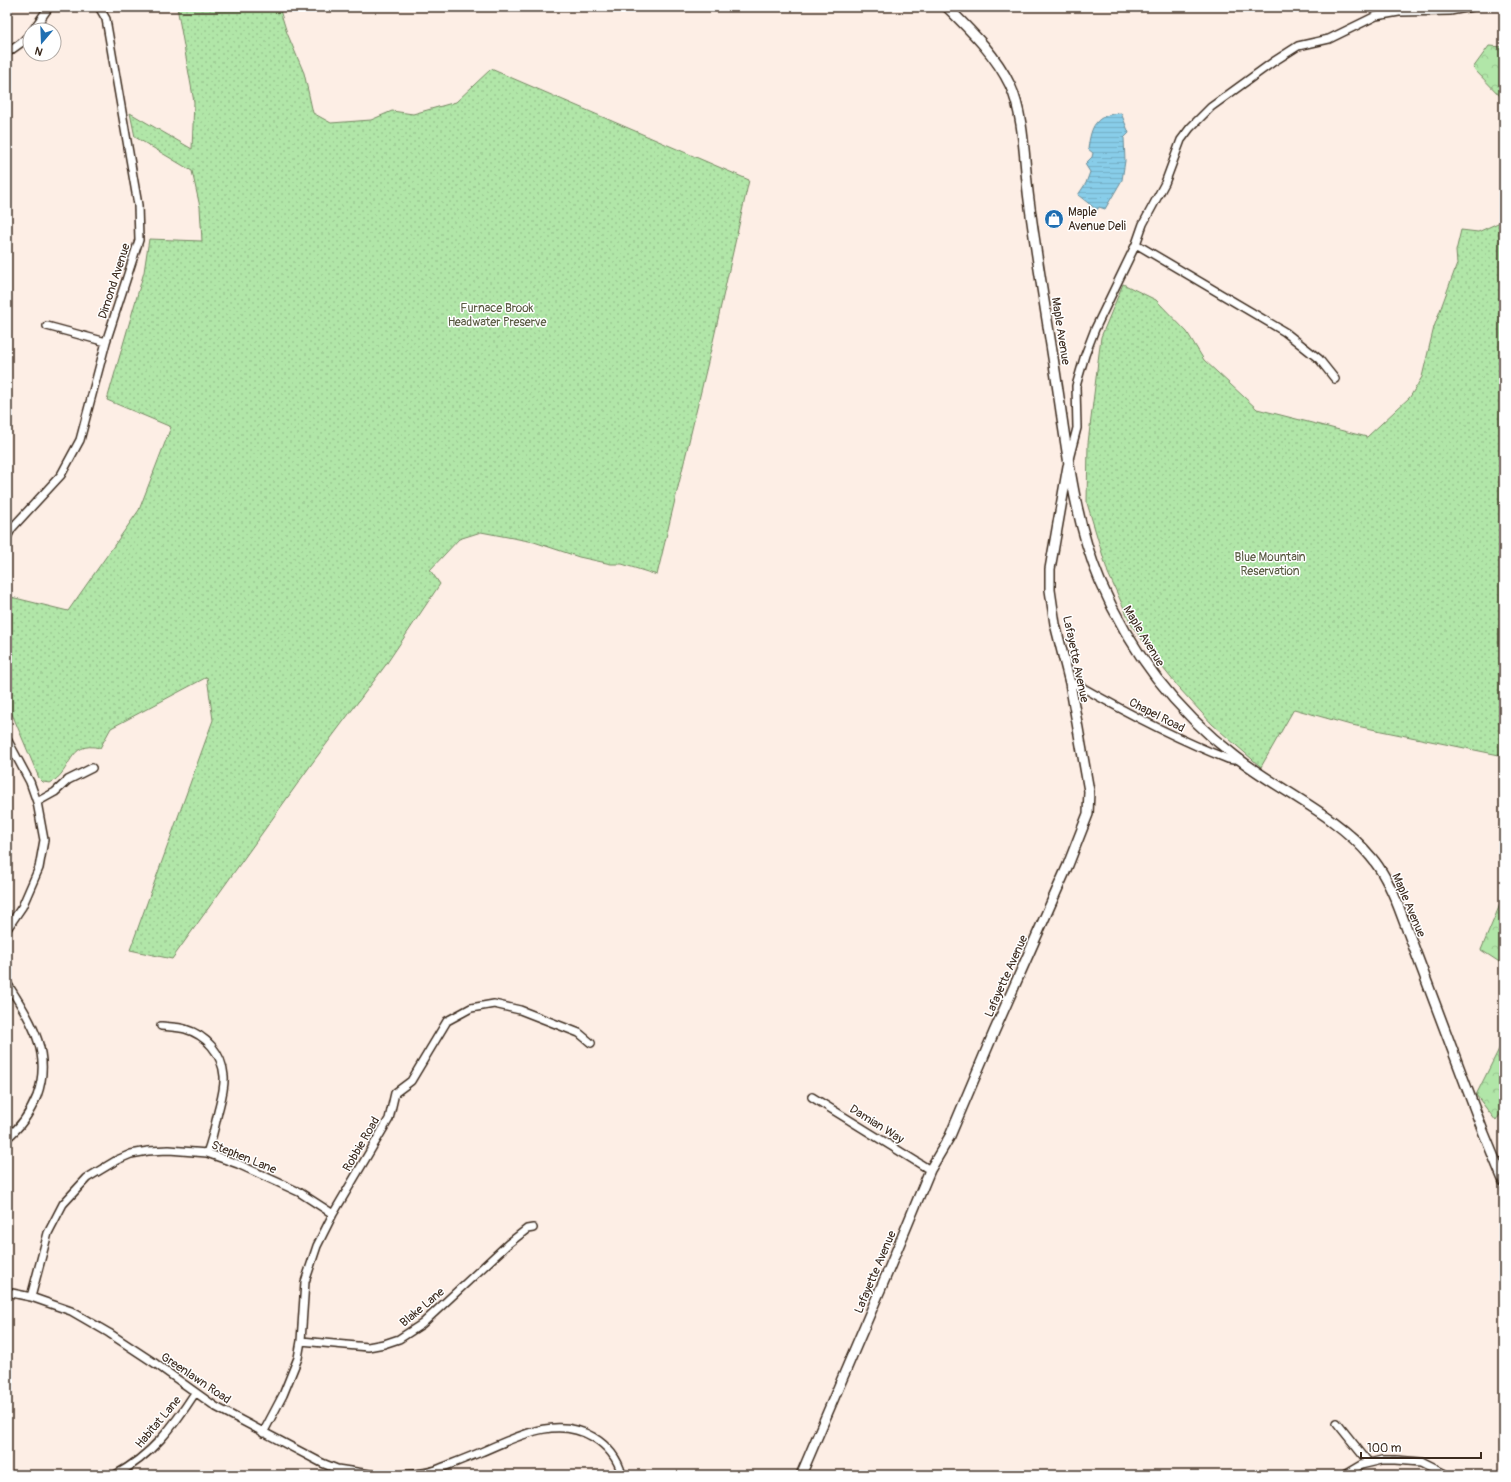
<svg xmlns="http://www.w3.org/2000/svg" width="1511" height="1482" font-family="Pangolin,sans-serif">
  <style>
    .forest { fill: url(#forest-crowns); stroke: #768863 }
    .park { fill: url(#park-dots); stroke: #768863 }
    .water { fill: url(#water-rules); stroke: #698c98 }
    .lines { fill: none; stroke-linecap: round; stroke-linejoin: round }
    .minor-casing { stroke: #3b2a1e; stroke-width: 10 }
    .tertiary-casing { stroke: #3b2a1e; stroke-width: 12 }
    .minor { stroke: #fff; stroke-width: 7 }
    .tertiary { stroke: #fff; stroke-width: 9 }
    .labels { text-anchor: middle; stroke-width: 3; stroke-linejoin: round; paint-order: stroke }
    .poi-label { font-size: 12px; fill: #3b2a1e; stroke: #fff; text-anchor: start }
    .street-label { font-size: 12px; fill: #3b2a1e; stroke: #fff }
    .park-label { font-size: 12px; fill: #585940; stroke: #fff }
  </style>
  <defs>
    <pattern id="forest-crowns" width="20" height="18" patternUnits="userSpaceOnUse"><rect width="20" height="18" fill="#b1e6a8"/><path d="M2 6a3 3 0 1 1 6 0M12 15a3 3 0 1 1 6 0" fill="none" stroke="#99c590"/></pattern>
    <pattern id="park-dots" width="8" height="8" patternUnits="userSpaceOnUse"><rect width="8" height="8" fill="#b1e6a8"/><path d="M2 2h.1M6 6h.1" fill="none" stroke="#99c590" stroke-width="1.8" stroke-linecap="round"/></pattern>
    <pattern id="water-rules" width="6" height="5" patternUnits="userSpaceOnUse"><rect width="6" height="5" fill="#88cde9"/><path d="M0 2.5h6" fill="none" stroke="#76b0c7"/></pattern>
  </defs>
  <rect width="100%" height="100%" fill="#fdeee5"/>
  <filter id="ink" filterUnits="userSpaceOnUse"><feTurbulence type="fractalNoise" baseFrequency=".025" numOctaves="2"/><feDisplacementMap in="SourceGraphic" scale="8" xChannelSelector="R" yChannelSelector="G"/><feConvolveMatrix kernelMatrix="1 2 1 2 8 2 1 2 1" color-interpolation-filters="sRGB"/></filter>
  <g filter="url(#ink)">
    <path class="forest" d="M1489,46l15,1v53l-31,-32z
      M1504,895v70l-23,-15z
      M1504,1039v69l-8,13 -20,-26z"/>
    <path class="park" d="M177,7h102l8,26 17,40 9,40 18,10 40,-3 21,-9 21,3 43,-12 35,-33 258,111 -35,157 -57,238 -35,-11h-11l-32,-7 -45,-15 -53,-10 -22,7 -29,31 10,14 -55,82 -72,96 -141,197 -42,-9 83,-230 -6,-43 -96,51 -11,20c-33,-8 -27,24 -50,35l-7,-1 -4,-4 -32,-76v-106l61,15 71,-101 32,-83 -64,-27 37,-128 5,-33 53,2 -2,-34 -8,-36 -57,-34 -5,-24 62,36 2,-47z
      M1504,222v534l-157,-32 -53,-15 -33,58 -49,-43 -33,-36 -16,-20 -31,-42 -24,-53 -21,-70 1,-60 13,-106 22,-53 33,16 31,32 17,28 53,49 110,28 43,-40 12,-20 12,-50 23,-63 -1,-13 5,-21 17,2 20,-9z"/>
    <path class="water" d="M1121,113l8,20 -5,5 1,23 -3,19 -17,29 -6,-2 -2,3 -19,-15 8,-12 4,-11 -5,-8 7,-7 1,-4 -5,-4c3,-23 7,-34 33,-36z"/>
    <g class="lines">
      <g class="minor-casing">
        <path id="minor" d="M33,30l16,-23
          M7,53l14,-10 9,-9
          M1136,244l149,88 34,27 16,20
          M47,326l59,16
          M1069,459l8,-31 -1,-42 9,-31 10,-26 41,-85 7,-20 22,-41 16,-43 9,-12 21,-21 62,-45 25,-16 31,-7 47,-23 23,-4 51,-1 22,-4
          M7,537l5,-9 49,-53 19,-35 26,-98 33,-102 -1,-35 -32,-186 -7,-12
          M1070,683l8,2c49,28 98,54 150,74l6,1 3,-1
          M7,739l23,43 7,20 7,38 -5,28 -17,39 -15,22
          M37,802l18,-10 13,-12 24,-12
          M7,983c23,37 46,69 30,113 -7,17 -16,31 -30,42
          M161,1026c8,1 17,1 24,3 21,6 37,24 39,47 1,12 -3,24 -6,36 -3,14 -6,28 -11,41
          M812,1097l118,73
          M7,1292l24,5 40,14 38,22 47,31 60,43 106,56 15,6 39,6
          M31,1297l17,-64 15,-29 24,-26 30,-18 14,-6 17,-3 21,-1 38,3 31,11 61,28 34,22
          M301,1341l67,6 16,-3 15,-5 23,-15 86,-80 19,-15 6,-1
          M1337,1423l32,40
          M263,1433l20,-38 15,-37 3,-17 4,-59 12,-36 16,-32 56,-95 6,-26 16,-12 36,-60 24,-13 23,-4 26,6 59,23 12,10
          M115,1475c37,-20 58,-48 80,-82
          M400,1475c12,-1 25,-1 36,-5 15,-6 31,-12 45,-18 36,-15 75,-37 112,-15 15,9 25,22 29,38
          M1344,1475l17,-10 21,-5h13l26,2 26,13"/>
      </g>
      <g class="tertiary-casing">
        <path id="tertiary" d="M947,7c24,24 48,47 63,78 15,32 14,80 19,115 8,62 19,123 28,184 10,66 17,136 43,197 30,70 75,129 135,175 44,35 100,57 136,101 13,15 21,33 28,51l84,223 21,51
          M801,1475l88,-206 41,-99 20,-34 44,-104 74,-167 20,-51 1,-23 -19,-108 -15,-59 -5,-34v-21l18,-103"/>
      </g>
      <use href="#minor" class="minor"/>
      <use href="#tertiary" class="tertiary"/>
    </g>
  </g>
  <defs>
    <g id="shop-disc" transform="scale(1)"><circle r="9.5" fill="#1f6fb2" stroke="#fff"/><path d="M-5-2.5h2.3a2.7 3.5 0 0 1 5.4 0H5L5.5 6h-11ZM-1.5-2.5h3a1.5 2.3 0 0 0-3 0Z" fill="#fff"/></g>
  </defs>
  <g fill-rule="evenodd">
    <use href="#shop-disc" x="1054" y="219"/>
  </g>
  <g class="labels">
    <g class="poi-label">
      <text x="1068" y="216">Maple<tspan x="1068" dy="14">Avenue Deli</tspan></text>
    </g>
    <g class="street-label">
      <text transform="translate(114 281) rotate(-72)" y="4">Dimond Avenue</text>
      <text transform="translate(1061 331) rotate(81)" y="4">Maple Avenue</text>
      <text transform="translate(1144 636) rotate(59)" y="4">Maple Avenue</text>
      <text transform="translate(1076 659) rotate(78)" y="4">Lafayette Avenue</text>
      <text transform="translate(1157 715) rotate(27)" y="4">Chapel Road</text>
      <text transform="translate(1409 905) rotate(67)" y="4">Maple Avenue</text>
      <text transform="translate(1006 976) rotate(-66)" y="4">Lafayette Avenue</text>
      <text transform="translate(877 1124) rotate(32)" y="4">Damian Way</text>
      <text transform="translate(361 1144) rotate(-60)" y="4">Robbie Road</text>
      <text transform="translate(244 1157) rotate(22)" y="4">Stephen Lane</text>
      <text transform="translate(875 1272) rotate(-67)" y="4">Lafayette Avenue</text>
      <text transform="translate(422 1307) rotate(-40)" y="4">Blake Lane</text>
      <text transform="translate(196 1378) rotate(34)" y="4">Greenlawn Road</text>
      <text transform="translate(158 1422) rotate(-50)" y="4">Habitat Lane</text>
    </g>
    <g class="park-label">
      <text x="497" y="312">Furnace Brook<tspan x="497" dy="14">Headwater Preserve</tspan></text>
      <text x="1270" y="561">Blue Mountain<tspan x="1270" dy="14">Reservation</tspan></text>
    </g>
  </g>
  <rect width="1511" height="1482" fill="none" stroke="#fff" stroke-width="24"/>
  <rect x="12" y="12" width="1487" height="1458" fill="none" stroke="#3b2a1e" stroke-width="1.5" filter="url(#ink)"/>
  <g transform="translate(42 42) rotate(199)"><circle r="19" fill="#ffffff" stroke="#b1aaa5"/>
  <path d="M0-3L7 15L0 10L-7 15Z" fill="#1f6fb2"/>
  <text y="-6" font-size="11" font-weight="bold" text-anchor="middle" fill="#3b2a1e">N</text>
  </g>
  <path d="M1361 1452v6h120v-6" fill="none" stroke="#3b2a1e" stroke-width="2"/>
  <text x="1367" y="1452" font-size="12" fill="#3b2a1e" stroke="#ffffff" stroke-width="3" paint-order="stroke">100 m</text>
</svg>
